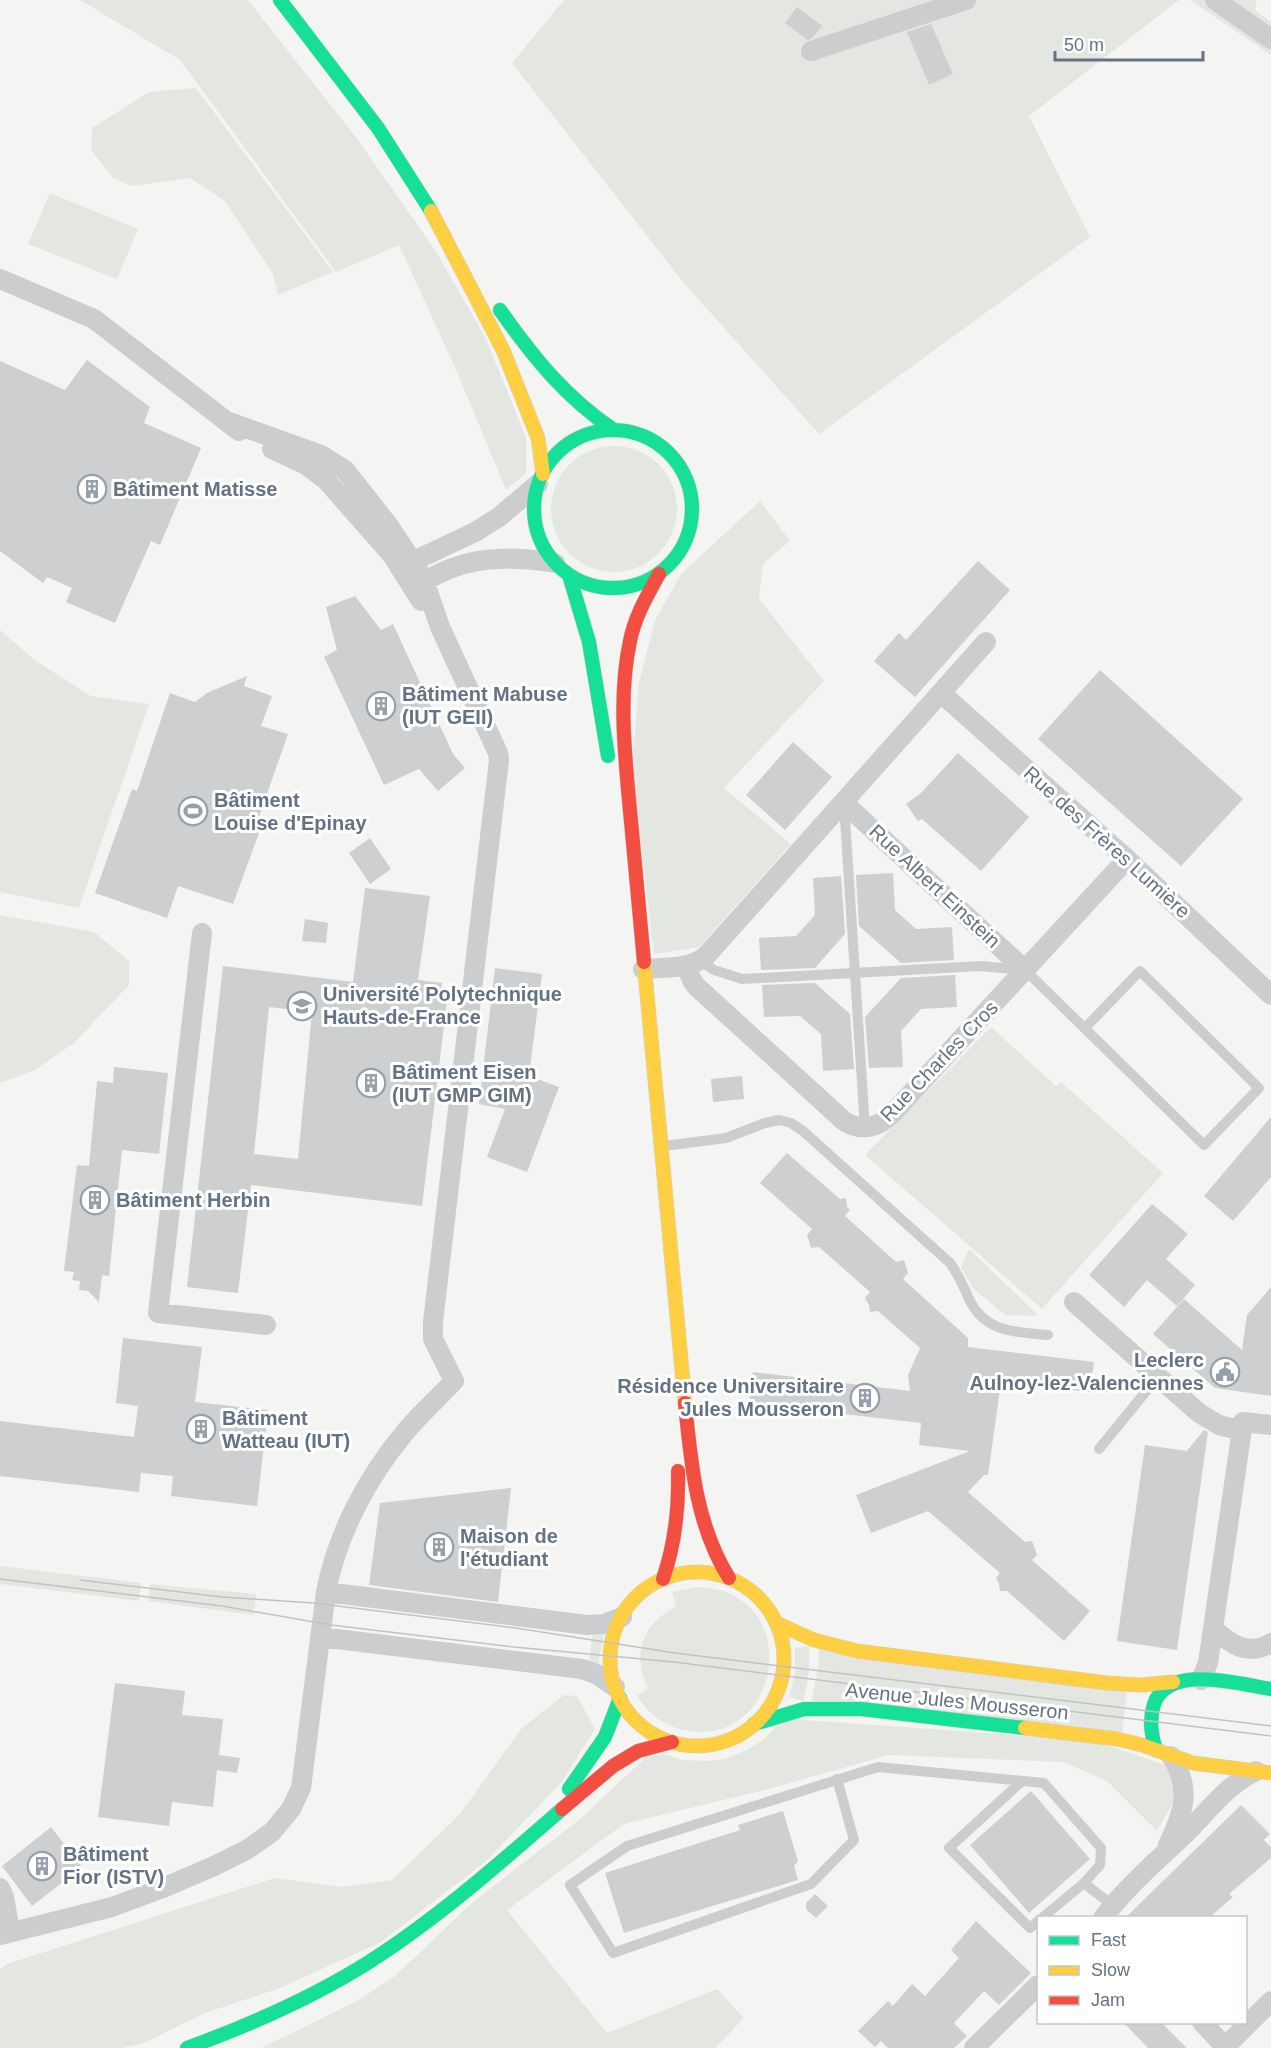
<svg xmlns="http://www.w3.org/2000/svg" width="1271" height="2048" font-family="Helvetica,sans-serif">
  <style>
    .green { fill: #e4e7e1 }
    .building { fill: #cecfd0; fill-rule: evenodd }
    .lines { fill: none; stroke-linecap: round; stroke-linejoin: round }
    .fast-casing { stroke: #d0d1d2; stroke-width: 15 }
    .slow-casing { stroke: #d0d1d2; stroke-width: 15 }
    .jam-casing { stroke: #d0d1d2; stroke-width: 15 }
    .lane { stroke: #cccdce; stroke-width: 10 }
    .street { stroke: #cccdce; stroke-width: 20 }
    .fast { stroke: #16e098; stroke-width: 14 }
    .slow { stroke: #ffcf43; stroke-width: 14 }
    .jam { stroke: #f24e42; stroke-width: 14 }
    .tram { stroke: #c1c3c3; stroke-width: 1.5 }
    .labels { text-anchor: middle; stroke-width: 6; stroke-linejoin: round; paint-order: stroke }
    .poi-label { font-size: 20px; font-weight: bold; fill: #647383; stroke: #fff; text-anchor: start }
    .street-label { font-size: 20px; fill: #647383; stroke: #fff }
  </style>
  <rect width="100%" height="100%" fill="#f4f4f3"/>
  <path class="green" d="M80,0h168l110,140 77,110 50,87 41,100v36l-20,17 -49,-118 -58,-127 -63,27 -156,-212z
    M564,0h615l-150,116 61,121 -271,197 -136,-152 -171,-219z
    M1190,0h67l-2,10 16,12v33z
    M196,88l137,184 -55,23 -5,-21 -48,-73 -35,-23 -58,8 -19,-8 -22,-28 1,-22 57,-36z
    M50,193l88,36 -21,50 -89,-35z
    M551 509a63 63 0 1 1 126 0a63 63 0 1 1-126 0Z
    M760,501l30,40 -27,23 -4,35 65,82 -100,107 67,56 -92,103 -45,7 -22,-187 7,-84 16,-63 26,-46z
    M0,630l36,31 55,35 58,8 -70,204 -79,-16z
    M0,915l94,17 35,29v24l-55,58 -39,27 -35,13z
    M991,1027l65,59 5,-4 102,91 -121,136 -177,-154z
    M969,1249l70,67 -34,-1 -32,-27 -12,-21z
    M0,1566l141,17 -2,18 -139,-17z
    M150,1584l106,10 -2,21 -106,-14z
    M696,1587c111,2 87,164 -12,143 -20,-4 -36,-16 -47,-34l11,-8c-17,-32 -5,-66 28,-81l-4,-15z
    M593,1630l11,4 -6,31 -9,-1z
    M809,1646c1,19 0,36 -6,55l-14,-4 6,-24v-25z
    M818,1648l309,42 -5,45 -310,-34 7,-39z
    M564,1695l13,1 18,33 -34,54 -76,79 -104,80 -101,46 -75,25 -61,30 -22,5h-122v-79l7,-5 268,-86 68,9 49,-7 68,-66 61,-85z
    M791,1719l306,22 67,24 12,19 3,9 -22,38 -50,-50 -44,-19 -174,-7 -113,32 -152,37 -117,86 100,123 110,-44 27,29 -29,30h-454l96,-47 38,-25 79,-75 105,-81 67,-63 18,-3 19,6 24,1 18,-2 22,-9 17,-11 16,-16z"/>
  <path class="building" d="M797,7l25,19 -10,12 -4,2 -23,-17z
    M931,24l22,50 -24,11 -22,-53z
    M87,360l63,47 -6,16 57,25 -41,97 -9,-4 -36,82 -49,-21 6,-14 -25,-11 -4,6 -43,-32v-190l65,29z
    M978,561l32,29 -95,107 -41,-36 25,-28 7,7z
    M355,596l26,34 12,-6 60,130 12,14 -27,23 -19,-22 -35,16 -60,-128 13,-7 -11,-43z
    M1100,670l143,129 -62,67 -143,-127z
    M247,676l-3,10 28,10 -11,30 27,8 -34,97 5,2 -26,71 -55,-18 -11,32 -72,-25 37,-104 5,2 33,-98 25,9 12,-9z
    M793,742l39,35 -47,53 -39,-35z
    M958,753l71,64 -48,54 -59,-52 -4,2 -12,-17 15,-11z
    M370,838l21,31 -21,15 -21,-31z
    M893,873l2,37 21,19 36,-2 2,33 -53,3 -42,-37 -3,-51z
    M841,876l4,58 -30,34 -54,2 -2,-32 37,-2 19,-21 -2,-37z
    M365,888l65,8 -12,84 24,3 -1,9 7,1 -26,213 -171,-21 -13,108 -51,-6 36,-321 130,16zM269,1007l43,5 -14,147 -44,-5z
    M305,919l23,4 -2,20 -24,-2z
    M495,968l47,6 -13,102 30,11 -32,85 -40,-15 18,-48 -26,-5z
    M955,975l2,32 -36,2 -20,22 2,36 -34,1 -4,-51 36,-39z
    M815,983l35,31 4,55 -31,2 -2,-37 -21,-18 -36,1 -2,-32z
    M114,1067l54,6 -9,81 -37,-4 -13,126 -7,-1 -3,27 -11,-11 -9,-1 1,-9 -8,-1 2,-8 -10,-1 13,-106 12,1 8,-85 16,2z
    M742,1076l2,23 -31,3 -2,-23z
    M1271,1117v60l-38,44 -29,-25z
    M787,1153l53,46 6,-1 1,9 3,3 -5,6 51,46 8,-2 4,13 -5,6 65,59v9l126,15 -4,30 -89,-10 -13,93h-4l-16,17 57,50 7,-1 5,14 -5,5 58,51 -26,30 -57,-50h-7l-1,-7 -3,-6 4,-5 -72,-62 -57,22 -15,-38 114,-44 -51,-6 2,-22 -172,-20 4,-31 157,19 -2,-16 12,-27 -42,-37 -8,1 -1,-7 -4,-7 5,-6 -51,-45 -8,1 -4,-13 5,-6 -52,-46z
    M1152,1204l36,30 -22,25 29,26 -18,21 -30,-26 -23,27 -35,-32z
    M1271,1287v109l-56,-8 -62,-54 31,-35 58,51 5,-35z
    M123,1338l79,9 -7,55 73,8 -11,96 -86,-10 2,-20 -32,-3 -2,19 -139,-16v-55l134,16 4,-31 -22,-3z
    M1204,1430l4,2 -31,218 -60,-9 28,-196 42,6z
    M511,1488l-13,114 -129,-17 11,-82z
    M115,1683l70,8 -3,24 41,4 -4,36 21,3 -3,15 -20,-3 -4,37 -41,-5 -3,24 -71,-9z
    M1031,1791l59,68 -61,54 -59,-68z
    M1241,1805l29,29 -6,6 7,7v11l-42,36 4,3 -23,20h-84z
    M783,1811l15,50 -4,5 4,14 -174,53 -19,-60 135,-43 -2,-5z
    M51,1827l31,40 -50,39 -30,-40z
    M815,1894l13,12 -12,12 -10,-9v-6z
    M976,1921l55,52 -32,32 -15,-14 -30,32 13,13 -13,12h-66l-7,-7 -6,6 -17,-16 30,-30 5,5 19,-22 13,12 34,-38 -8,-8z
    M1123,2022h38l26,26h-39z"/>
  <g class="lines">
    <g class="fast-casing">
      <path id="fast" d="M280,0l98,128 53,83
        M500,310c33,47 66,88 114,120
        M534 509a79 79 0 1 1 158 0a79 79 0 1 1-158 0Z
        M569,575l20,67 19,114
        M754,1724l50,-15h57l164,19
        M1156,1750c-5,-16 -7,-30 -2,-46 15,-41 85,-20 117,-15
        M569,1789l36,-52 15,-39
        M187,2048c63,-23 125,-50 182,-86 69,-44 131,-99 193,-153"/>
    </g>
    <g class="slow-casing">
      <path id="slow" d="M431,211l72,139 35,88 5,36
        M644,962l41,441
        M610 1659a87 87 0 1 1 174 0a87 87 0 1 1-174 0Z
        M776,1623l38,17 43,11 250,32 35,2 31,-3
        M1025,1728l92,11 25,6 51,18 78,10"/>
    </g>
    <g class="jam-casing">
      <path id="jam" d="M644,962c-5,-51 -9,-101 -14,-151 -5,-56 -12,-114 0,-170 5,-25 17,-45 29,-67
        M685,1403c6,61 11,122 44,175
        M663,1579c12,-35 16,-71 15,-108
        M562,1809l51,-43 25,-15 34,-9"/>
    </g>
    <path class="lane" d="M844,803l21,326
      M700,961l14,9 28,9 239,-13 44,4 179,175 55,-57 -119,-117 -55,57
      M664,1146l62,-8 39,-15 14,-3 12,3 12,8 147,132c9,12 14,25 20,38 16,32 47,31 78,34
      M1099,1449l58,-71
      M837,1779l17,61 -43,44 -198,69 -43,-68 57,-39 251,-79 166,16 57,65 -1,17 -16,18 28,22
      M1022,1781l-73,67 81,80 8,-7
      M1042,1918l42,-35"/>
    <path class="street" d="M1215,0l56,39
      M811,51l155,-51
      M0,279l94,40 145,112
      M272,449l34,16 20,15 66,75 29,46
      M401,567l74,-35 24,-15 39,-33
      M414,586c13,-6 25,-13 38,-18 31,-12 70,-11 103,-5
      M941,693l186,166 144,136
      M844,803l181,167
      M202,933l-44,380 108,12
      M685,965l8,17 4,5 147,134c17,11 34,7 48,-7l235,-255
      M643,969c21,-2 46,1 63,-13l280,-314
      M1074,1302l125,111 20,12 23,6
      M326,1592l261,33 17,-1 18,-7
      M1213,1628c17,16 35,29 58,15
      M320,1637l262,32 14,5 19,13
      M1201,1680l7,-17 35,-241 28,3
      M1168,1845c16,-34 24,-56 3,-89
      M0,1888l4,9 6,34
      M1103,1918c25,-33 55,-58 84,-86 22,-22 40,-47 69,-61
      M0,1935l112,-28 51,-19 51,-22 34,-17 24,-17 19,-23 10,-21 25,-196c11,-58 42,-116 80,-161 15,-18 32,-33 48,-50l-21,-42v-17l66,-562 -1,-7 -58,-126 -13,-38 -9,-19 -29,-44 -44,-56 -24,-15 -92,-33
      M1202,2022l24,26
      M1225,2047l46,-46
      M974,2048l64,-63"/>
    <use href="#fast" class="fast"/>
    <use href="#slow" class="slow"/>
    <use href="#jam" class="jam"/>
    <path class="tram" d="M0,1579l222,27 109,19 183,22 160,15 597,74
      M80,1580l142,17 91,6 203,25 159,25 596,73"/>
  </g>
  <defs>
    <g id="building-ring" transform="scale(1.5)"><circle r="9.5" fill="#fff" stroke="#96a0aa" stroke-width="1.5"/><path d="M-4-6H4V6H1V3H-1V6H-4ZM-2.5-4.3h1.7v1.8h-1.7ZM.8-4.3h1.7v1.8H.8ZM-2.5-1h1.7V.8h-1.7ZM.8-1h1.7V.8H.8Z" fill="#96a0aa"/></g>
    <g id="stadium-ring" transform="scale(1.5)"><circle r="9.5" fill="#fff" stroke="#96a0aa" stroke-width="1.5"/><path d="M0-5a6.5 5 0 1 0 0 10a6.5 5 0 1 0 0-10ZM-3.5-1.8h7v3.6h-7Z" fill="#96a0aa"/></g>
    <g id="university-ring" transform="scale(1.5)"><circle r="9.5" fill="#fff" stroke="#96a0aa" stroke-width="1.5"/><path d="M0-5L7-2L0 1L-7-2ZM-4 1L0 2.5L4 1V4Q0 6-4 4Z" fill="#96a0aa"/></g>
    <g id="civic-ring" transform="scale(1.5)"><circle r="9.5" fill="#fff" stroke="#96a0aa" stroke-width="1.5"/><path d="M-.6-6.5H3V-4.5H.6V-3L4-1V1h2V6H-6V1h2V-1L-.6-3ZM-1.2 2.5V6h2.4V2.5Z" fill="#96a0aa"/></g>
  </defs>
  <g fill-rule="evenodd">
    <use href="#building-ring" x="92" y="489"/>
    <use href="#building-ring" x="381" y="706"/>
    <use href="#stadium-ring" x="193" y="811"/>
    <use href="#university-ring" x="302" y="1006"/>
    <use href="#building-ring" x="371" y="1083"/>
    <use href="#building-ring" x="95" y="1200"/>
    <use href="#civic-ring" x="1225" y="1372"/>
    <use href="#building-ring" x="865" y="1398"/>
    <use href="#building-ring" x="201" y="1429"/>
    <use href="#building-ring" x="439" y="1547"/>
    <use href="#building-ring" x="42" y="1866"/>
  </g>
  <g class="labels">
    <g class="poi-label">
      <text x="113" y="496">Bâtiment Matisse</text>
      <text x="402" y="701">Bâtiment Mabuse<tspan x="402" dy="23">(IUT GEII)</tspan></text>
      <text x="214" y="807">Bâtiment<tspan x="214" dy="23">Louise d'Epinay</tspan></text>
      <text x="323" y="1001">Université Polytechnique<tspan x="323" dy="23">Hauts-de-France</tspan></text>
      <text x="392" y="1079">Bâtiment Eisen<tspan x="392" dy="23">(IUT GMP GIM)</tspan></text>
      <text x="116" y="1207">Bâtiment Herbin</text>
      <text x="1204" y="1367" text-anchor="end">Leclerc<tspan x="1204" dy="23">Aulnoy-lez-Valenciennes</tspan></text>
      <text x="844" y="1393" text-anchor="end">Résidence Universitaire<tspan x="844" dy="23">Jules Mousseron</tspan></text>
      <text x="222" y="1425">Bâtiment<tspan x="222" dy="23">Watteau (IUT)</tspan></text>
      <text x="460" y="1543">Maison de<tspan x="460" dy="23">l'étudiant</tspan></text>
      <text x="63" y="1861">Bâtiment<tspan x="63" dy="23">Fior (ISTV)</tspan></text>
    </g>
    <g class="street-label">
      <text transform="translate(1107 842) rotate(42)" y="7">Rue des Frères Lumière</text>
      <text transform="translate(935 886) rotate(43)" y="7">Rue Albert Einstein</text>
      <text transform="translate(939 1061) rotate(-46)" y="7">Rue Charles Cros</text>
      <text transform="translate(957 1701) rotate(6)" y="7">Avenue Jules Mousseron</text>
    </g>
  </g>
  <rect x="1037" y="1916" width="210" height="108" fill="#ffffff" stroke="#c1c7cd" stroke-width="1.5"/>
  <rect x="1049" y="1936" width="30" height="9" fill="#16e098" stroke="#c1c7cd" stroke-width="1.5"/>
  <text x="1091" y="1946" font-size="18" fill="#647383">Fast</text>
  <rect x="1049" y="1966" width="30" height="9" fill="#ffcf43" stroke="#c1c7cd" stroke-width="1.5"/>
  <text x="1091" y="1976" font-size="18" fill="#647383">Slow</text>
  <rect x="1049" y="1996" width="30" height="9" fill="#f24e42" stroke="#c1c7cd" stroke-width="1.5"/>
  <text x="1091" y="2006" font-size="18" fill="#647383">Jam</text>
  <path d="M1055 51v9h148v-9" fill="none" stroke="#647383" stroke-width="3"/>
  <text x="1064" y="51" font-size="18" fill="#647383" stroke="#ffffff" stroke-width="4.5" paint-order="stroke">50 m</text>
</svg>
